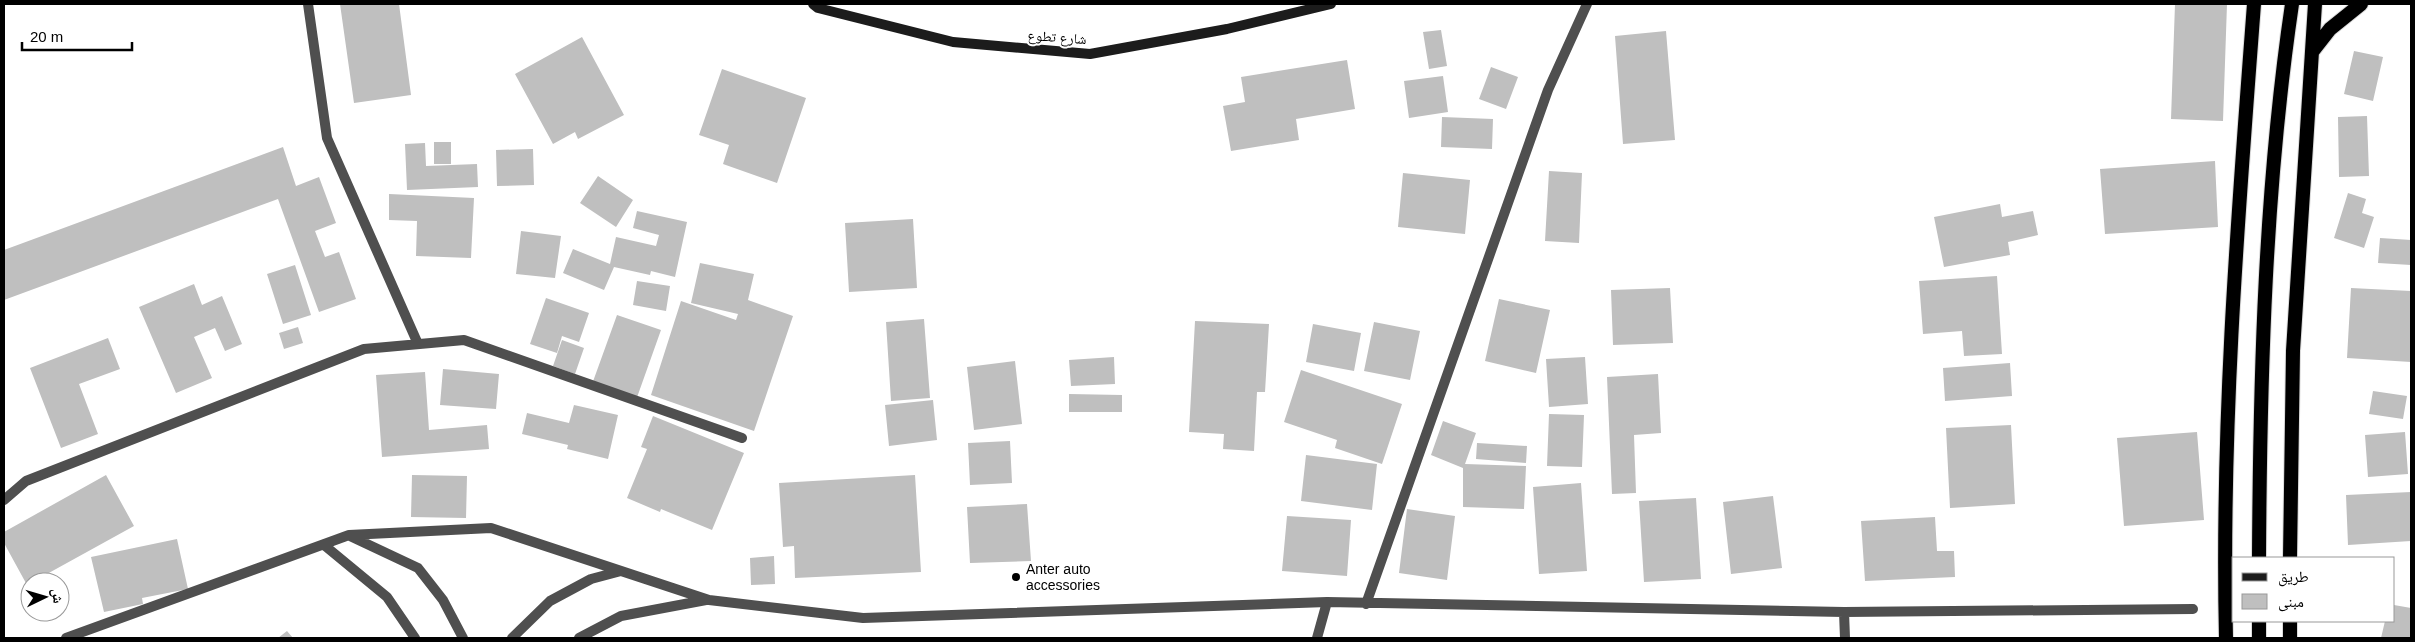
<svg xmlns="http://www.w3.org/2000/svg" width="2415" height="642" font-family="Helvetica,'Noto Naskh Arabic',sans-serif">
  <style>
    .building { fill: #bfbfbf }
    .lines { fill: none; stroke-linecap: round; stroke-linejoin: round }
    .trunk-casing { stroke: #dbdbdb; stroke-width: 16 }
    .minor { stroke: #4f4f4f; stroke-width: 10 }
    .secondary { stroke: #1c1c1c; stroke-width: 10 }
    .trunk { stroke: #000; stroke-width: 14 }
    .poi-dot { fill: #000; stroke: #fff; stroke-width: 2 }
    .labels { text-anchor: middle; stroke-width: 4; stroke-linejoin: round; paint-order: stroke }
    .street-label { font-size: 14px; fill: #000; stroke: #fff }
    .poi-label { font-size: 14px; fill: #000; stroke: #fff; text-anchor: start }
  </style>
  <rect width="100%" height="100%" fill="#fff"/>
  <path class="building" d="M340,4h59l12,91 -57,8z
    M2175,4h52l-4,117 -52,-2z
    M1441,30l6,36 -18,3 -6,-37z
    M1666,31l9,109 -52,4 -8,-108z
    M582,37l42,78 -46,24 -3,-7 -22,12 -38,-70z
    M2354,51l29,6 -10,44 -29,-7z
    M1347,60l8,49 -59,10 3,21 -68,11 -8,-45 22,-4 -4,-25z
    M1491,67l27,10 -12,32 -27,-10z
    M722,69l84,29 -29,85 -54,-19 6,-19 -30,-10z
    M1443,76l5,36 -39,6 -5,-37z
    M2367,116l2,60 -30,1 -1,-60z
    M1442,117l51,2 -1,30 -51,-2z
    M434,142h17v22h-17z
    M425,143l1,23 51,-2 1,23 -71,3 -2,-46z
    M283,147l13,39 23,-9 17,46 -21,8 10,26 14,-5 17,47 -37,13 -41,-113 -274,101v-50z
    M533,149l1,36 -37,1 -1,-36z
    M2215,161l3,66 -113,7 -5,-65z
    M1549,171l33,2 -3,70 -34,-2z
    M1403,173l67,7 -5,54 -67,-7z
    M598,176l35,24 -17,27 -36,-24z
    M2348,193l18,6 -4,14 12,4 -10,31 -30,-10z
    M389,194l85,4 -3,60 -55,-2 1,-35 -28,-1z
    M2000,204l2,13 31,-6 5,24 -30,7 2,13 -66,12 -10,-50z
    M637,211l50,11 -12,55 -24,-6 -1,4 -36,-8 -10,23 -41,-17 10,-24 37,15 6,-27 40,9 3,-11 -26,-7z
    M913,219l4,69 -68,4 -4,-69z
    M521,231l40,5 -6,42 -39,-4z
    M2380,238l31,2v25l-33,-2z
    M700,263l54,11 -6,26 45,16 -39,115 -103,-36 30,-94 55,19 2,-6 -47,-11z
    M295,265l16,50 -28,9 -16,-50z
    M1997,276l5,78 -38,2 -2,-25 -39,3 -4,-53z
    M637,281l33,5 -4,25 -33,-6z
    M194,284l8,21 20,-9 20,48 -17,7 -10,-23 -21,9 18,41 -36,15 -37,-86z
    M1670,288l3,55 -60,2 -2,-55z
    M2351,288l60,3v71l-64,-4z
    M546,298l43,15 -10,29 -17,-6 -5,17 -27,-9z
    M1499,299l51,11 -14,63 -51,-12z
    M617,315l44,15 -26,73 -44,-16z
    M924,319l6,79 -39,3 -5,-79z
    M1195,321l74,3 -4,68h-8l-3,59 -31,-2 1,-15 -35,-2z
    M1374,322l46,9 -10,49 -46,-9z
    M1313,324l48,9 -7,38 -48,-9z
    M298,327l5,16 -19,6 -5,-16z
    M108,338l12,31 -41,15 19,50 -37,14 -31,-80z
    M562,340l22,8 -9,26 -22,-8z
    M1114,357l1,27 -44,2 -2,-26z
    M1585,357l3,47 -39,3 -3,-48z
    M1015,361l7,63 -48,6 -7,-63z
    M2010,363l2,33 -67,5 -2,-33z
    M443,369l56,5 -3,35 -56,-4z
    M1301,370l101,34 -20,60 -47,-16 2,-8 -53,-18z
    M425,372l4,58 58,-5 2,24 -107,8 -6,-82z
    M1658,374l3,59 -27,2 2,58 -24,1 -5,-117z
    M2373,391l34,5 -4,23 -34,-5z
    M1069,394l53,1v17h-53z
    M933,400l4,40 -48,6 -4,-41z
    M574,405l44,10 -10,44 -41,-10 1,-4 -46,-11 5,-21 42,10z
    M1549,414l35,1 -2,52 -35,-1z
    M653,416l91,37 -32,77 -51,-21 -1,3 -33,-14 20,-49 -6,-2z
    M1443,421l33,12 -11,31 61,2 -2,43 -61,-2v-39l-32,-13z
    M2011,425l4,79 -65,4 -4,-80z
    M2197,432l7,88 -80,6 -7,-88z
    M2405,432l3,42 -40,3 -3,-42z
    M1010,441l2,42 -42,2 -2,-42z
    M1477,443l50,3 -1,17 -50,-4z
    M1306,455l71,9 -5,46 -71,-9z
    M106,475l28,51 -107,59 -23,-42v-11z
    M412,475l55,1 -1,42 -55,-1z
    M915,475l6,97 -126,6 -1,-32 -11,1 -4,-64z
    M1581,483l6,88 -48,3 -6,-87z
    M2411,492v49l-63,4 -2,-50z
    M1773,496l9,72 -51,6 -8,-72z
    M1696,498l5,81 -57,3 -5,-81z
    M1027,504l4,57 -61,2 -3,-56z
    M1407,509l48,7 -8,64 -48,-7z
    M1287,516l64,4 -4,56 -65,-5z
    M1935,517l2,34h17l1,26 -90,4 -4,-60z
    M177,539l11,50 -46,9 1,6 -39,8 -13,-55z
    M774,556l1,28 -24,1 -1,-27z
    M2394,605l17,3v30h-30l4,-17h9z
    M287,631l6,7h-15z"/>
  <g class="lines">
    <g class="trunk-casing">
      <path id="trunk" d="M2312,52l18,-23 31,-25
        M2259,558c1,-185 6,-371 33,-554
        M2290,558l3,-207 22,-347
        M2259,621v17
        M2226,638c-5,-212 12,-423 28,-634
        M2290,638v-17"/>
    </g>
    <path class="minor" d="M308,4l19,134 91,206
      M4,500l22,-19 338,-132 100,-9 278,98
      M350,536l68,32 25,32 20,38
      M324,545l63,52 28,41
      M1366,604l182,-514 39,-86
      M1844,612l1,26
      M66,638l283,-103 142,-7 218,72 154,18 464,-16 517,10 349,-3
      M512,638l38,-37 41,-22 30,-8
      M579,638l42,-22 85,-16
      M1317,638l10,-36"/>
    <path class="secondary" d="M813,4l5,4 135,34 137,12 137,-25 104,-25"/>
    <use href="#trunk" class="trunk"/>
  </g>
  <circle class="poi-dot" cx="1016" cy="577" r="5"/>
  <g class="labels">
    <g class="street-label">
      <text transform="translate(1057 37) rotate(4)" y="5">شارع تطوع</text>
    </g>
    <g class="poi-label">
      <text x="1026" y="574">Anter auto<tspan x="1026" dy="16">accessories</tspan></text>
    </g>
  </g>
  <rect width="2415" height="642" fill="none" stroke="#000000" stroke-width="10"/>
  <rect x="2232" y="557" width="162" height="65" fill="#ffffff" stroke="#999999"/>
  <rect x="2242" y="573" width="25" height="8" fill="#1c1c1c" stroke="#999999"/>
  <text x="2278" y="582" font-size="15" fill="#000000">طريق</text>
  <rect x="2242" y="594" width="25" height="15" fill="#bfbfbf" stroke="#999999"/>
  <text x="2278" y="607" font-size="15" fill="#000000">مبنى</text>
  <g transform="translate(45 597) rotate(85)"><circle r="24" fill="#ffffff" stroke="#999999"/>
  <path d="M0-4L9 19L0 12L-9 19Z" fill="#000000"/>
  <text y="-8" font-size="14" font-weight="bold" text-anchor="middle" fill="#000000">ش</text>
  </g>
  <path d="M22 42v8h110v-8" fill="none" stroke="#000000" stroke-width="2.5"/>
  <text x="30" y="42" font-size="15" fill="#000000" stroke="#ffffff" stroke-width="4" paint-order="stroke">20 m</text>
</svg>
